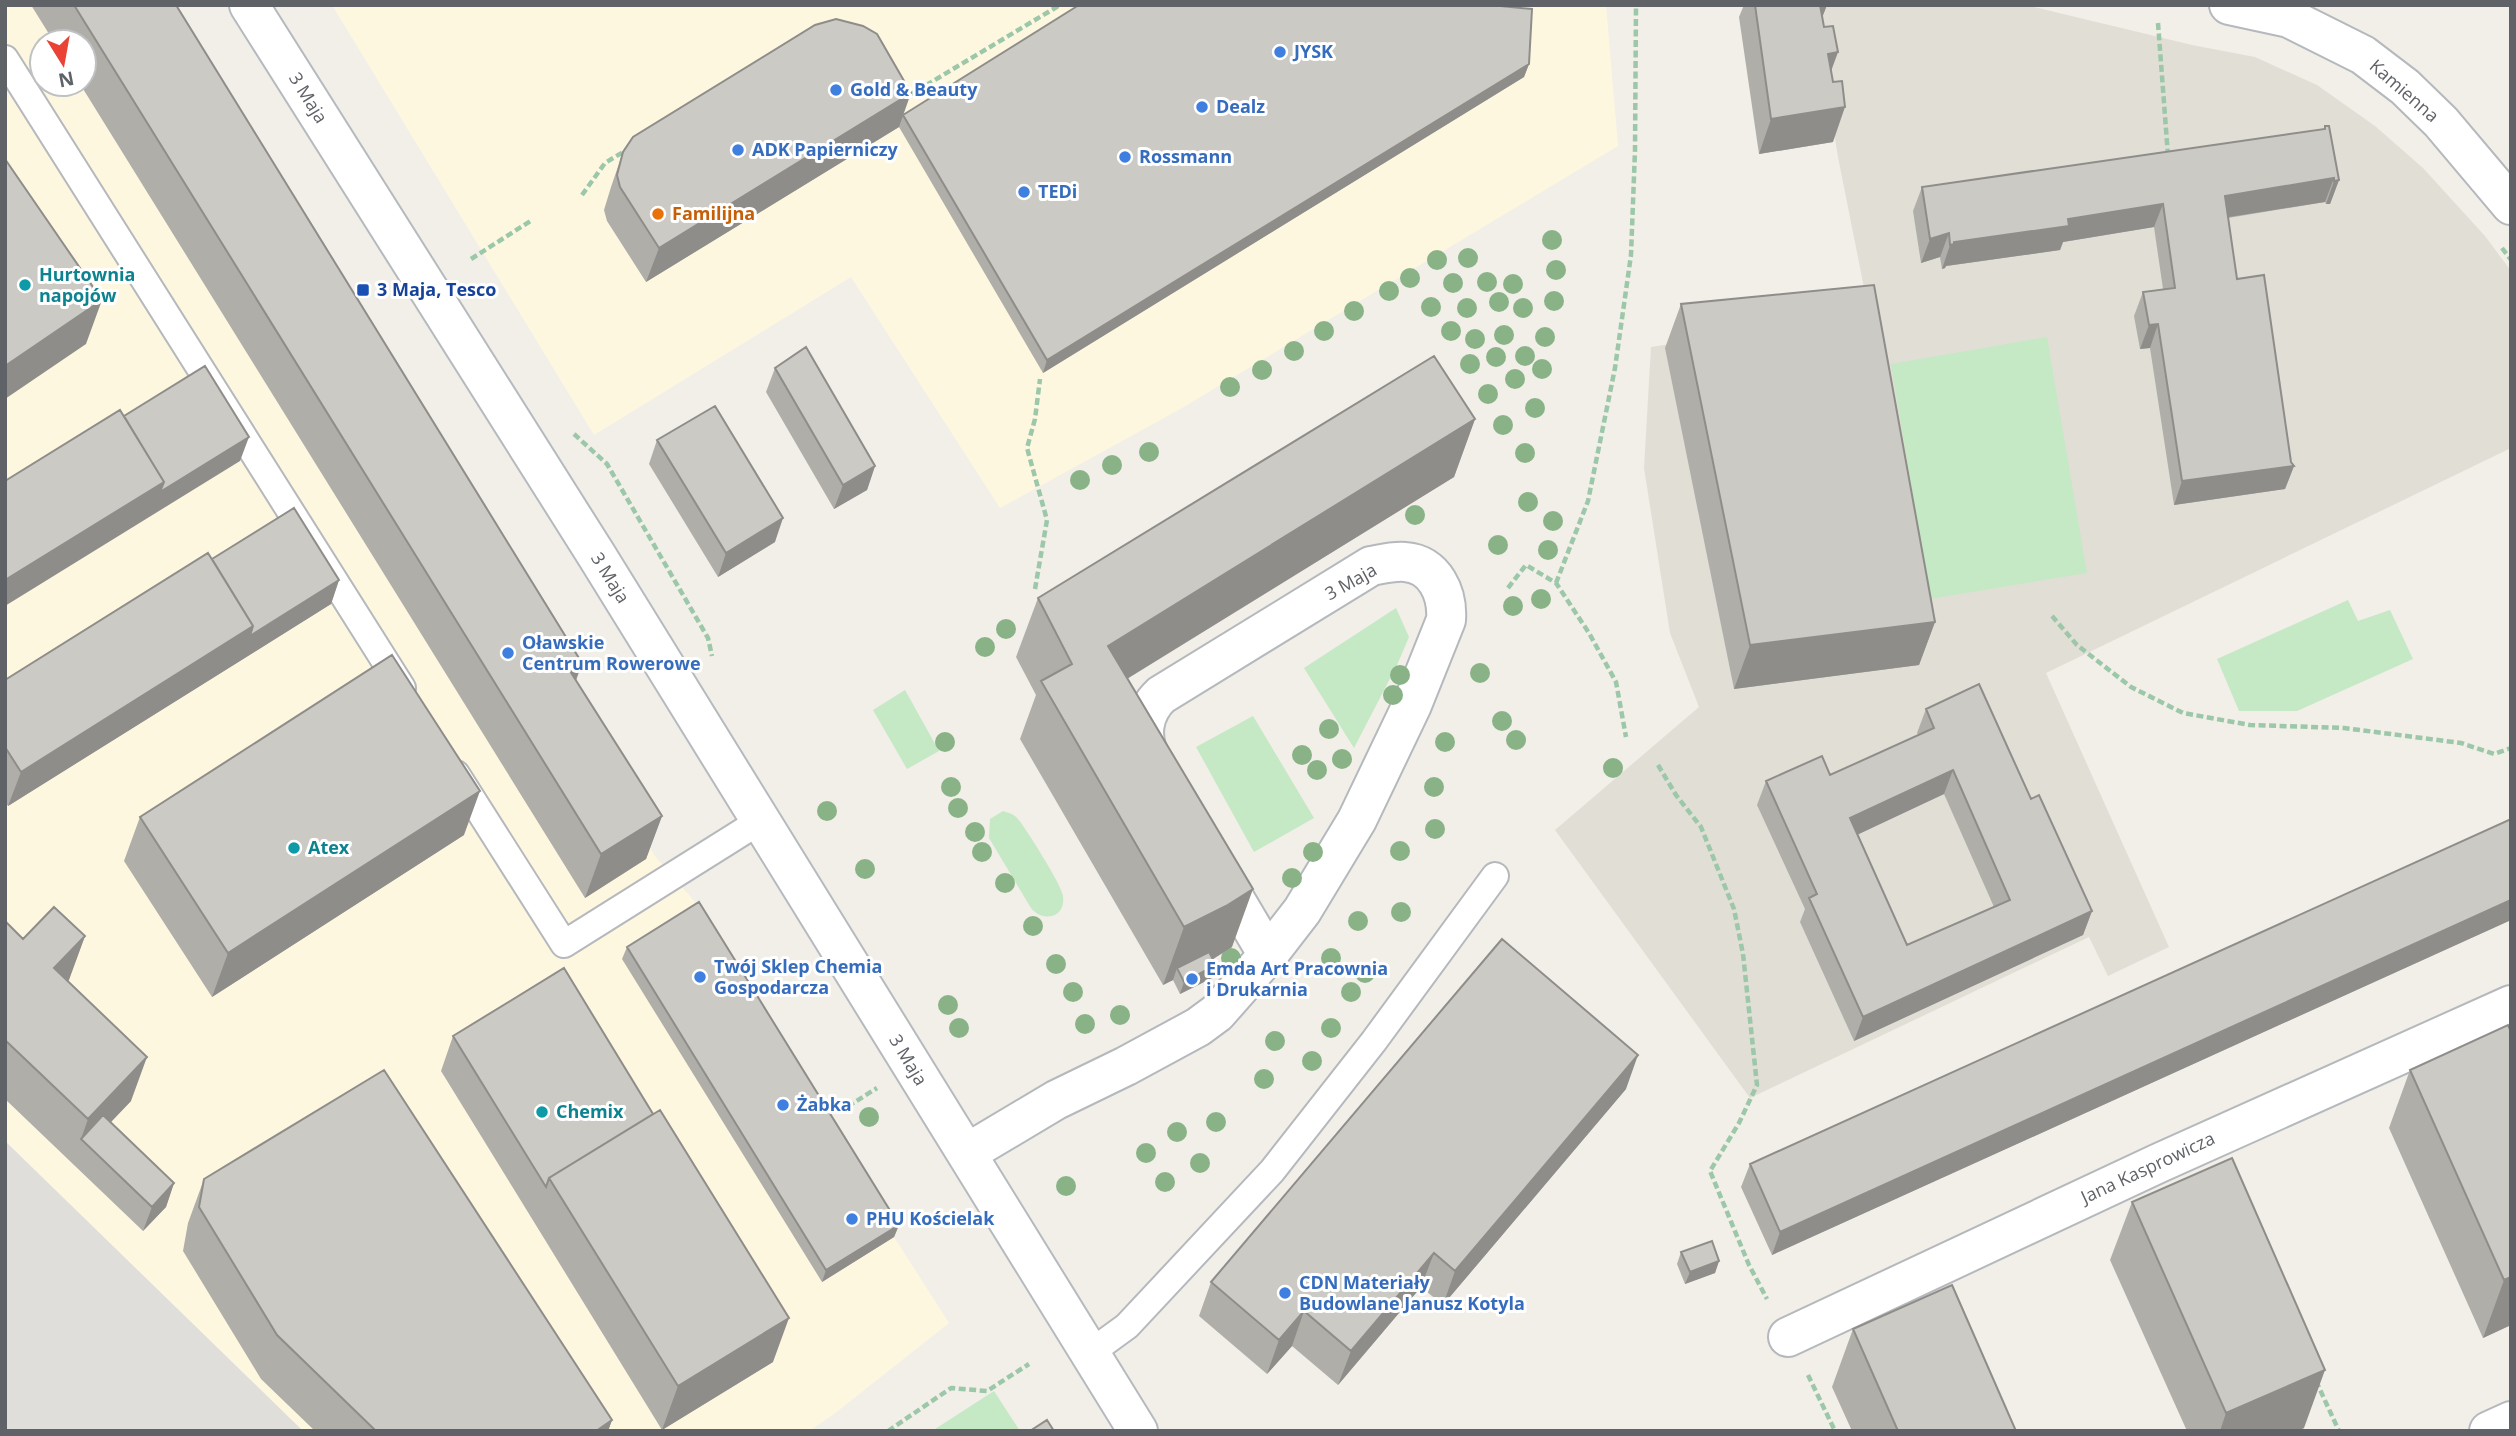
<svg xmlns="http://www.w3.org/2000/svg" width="2516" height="1436" font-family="'Open Sans',sans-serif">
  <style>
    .commercial { fill: #fef7e0; fill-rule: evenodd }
    .industrial { fill: #e0deda }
    .education { fill: #e1ded6 }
    .green { fill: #c5e8c5 }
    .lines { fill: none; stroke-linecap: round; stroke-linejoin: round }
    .lane-casing { stroke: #b5b8bc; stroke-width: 30 }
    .street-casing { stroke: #b5b8bc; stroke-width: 42 }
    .secondary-casing { stroke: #b6babf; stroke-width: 42 }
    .path { stroke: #9cc7a9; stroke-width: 4.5; stroke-dasharray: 7 3.5; stroke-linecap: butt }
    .lane { stroke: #fff; stroke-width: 26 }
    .street { stroke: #fff; stroke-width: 38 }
    .secondary { stroke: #fff; stroke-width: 38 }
    .tree { fill: #89b387 }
    .wall { fill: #afaea9; fill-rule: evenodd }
    .shaded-wall { fill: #8f8d8a }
    .building { fill: #cccac5; stroke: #8f8d8a; stroke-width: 2; fill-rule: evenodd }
    .shop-dot { fill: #3f7fe0; stroke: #fff; stroke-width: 2.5 }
    .food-dot { fill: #e8710a; stroke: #fff; stroke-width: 2.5 }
    .culture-dot { fill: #0f9aa8; stroke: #fff; stroke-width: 2.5 }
    .transit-dot { fill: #1a4fb4; stroke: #fff; stroke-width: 2.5 }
    .labels { text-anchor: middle; stroke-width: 6; stroke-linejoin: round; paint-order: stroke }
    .shop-label { font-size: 18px; font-weight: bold; fill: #366cbe; stroke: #fff; text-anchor: start }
    .street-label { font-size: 18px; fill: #5f6368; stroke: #fff }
    .food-label { font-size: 18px; font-weight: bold; fill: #c56008; stroke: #fff; text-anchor: start }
    .culture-label { font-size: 18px; font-weight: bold; fill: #0d838f; stroke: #fff; text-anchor: start }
    .transit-label { font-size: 18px; font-weight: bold; fill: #164399; stroke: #fff; text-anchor: start }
  </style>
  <rect width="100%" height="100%" fill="#f1efe8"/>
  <path class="commercial" d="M5,5h137l430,698 82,152 49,56 191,326 55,86 -115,91 -25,17h-506l-298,-290zM42,42h42v42h-42z
    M332,5h1274l12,141 -436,262 -182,100 -149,-231 -257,158z"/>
  <path class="industrial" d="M5,1141l298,290h-298z"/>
  <path class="education" d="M1813,5h213l166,40 63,12 62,28 58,41 48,42 62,68 26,35v177l-465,225 123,274 -61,29 -19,-39 -339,161 -195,-268 144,-123 -29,-74 -26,-165 7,-121 218,-34 -31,-156z"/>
  <path class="green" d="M2047,337l40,236 -157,26 -39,-235z
    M2348,600l10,21 32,-11 23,49 -116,52h-58l-22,-52z
    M1396,608l13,29 -12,28 -43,83 -50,-80z
    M905,690l34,61 -32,18 -34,-59z
    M1253,716l61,102 -60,34 -58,-105z
    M1003,811c6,2 11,3 15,8 7,8 45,68 45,77 3,22 -20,27 -32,12l-42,-70 1,-19z
    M994,1391l26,40h-88z"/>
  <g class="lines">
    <g class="lane-casing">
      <path id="lane" d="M5,59l397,629
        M456,774l108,170 196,-123
        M1090,1353l37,-27 145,-155 102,-130 121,-165"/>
    </g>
    <g class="street-casing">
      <path id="street" d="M2229,5l60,13 74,37 42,32 36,35 70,83
        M1217,869l51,86
        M967,1153l89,-53 70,-34 72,-39 19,-14 51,-58 34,-44 55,-91 55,-115 34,-85c2,-26 -11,-56 -41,-58 -11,-1 -23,2 -34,4l-210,129c-19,18 -22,43 -9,66
        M1788,1337l371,-174 352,-158
        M2489,1431l22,-10"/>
    </g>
    <g class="secondary-casing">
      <path id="secondary" d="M249,5l348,551 541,875"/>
    </g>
    <path class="path" d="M2158,23l10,133
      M908,96l152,-91
      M582,195l23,-32 23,-14
      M2502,248l9,12
      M471,259l61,-39
      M574,434l33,30 101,174 4,18
      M1556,583l32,-82 27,-133 16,-113 4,-105 1,-145
      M1508,588l18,-23 30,18 33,50 27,49 10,55
      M1035,589l12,-69 -20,-72 8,-29 5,-40
      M2052,616l25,29 54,42 52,26 67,12 94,3 117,15 33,11 17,-6
      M1658,765l18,30 25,32 33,82 9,45 14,131 -18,38 -29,48 39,94 18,34
      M839,1112l38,-24
      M1808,1375l27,56
      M2316,1381l23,50
      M888,1431l63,-43 36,3 42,-27"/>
    <use href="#lane" class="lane"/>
    <use href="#street" class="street"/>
    <use href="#secondary" class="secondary"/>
  </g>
  <g class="tree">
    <circle cx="1552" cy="240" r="10"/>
    <circle cx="1468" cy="258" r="10"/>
    <circle cx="1437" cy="260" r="10"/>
    <circle cx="1556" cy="270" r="10"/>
    <circle cx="1410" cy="278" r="10"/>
    <circle cx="1487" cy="282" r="10"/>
    <circle cx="1453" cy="283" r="10"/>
    <circle cx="1513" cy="284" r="10"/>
    <circle cx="1389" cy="291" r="10"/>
    <circle cx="1554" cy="301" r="10"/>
    <circle cx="1499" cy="302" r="10"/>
    <circle cx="1431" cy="307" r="10"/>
    <circle cx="1467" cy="308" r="10"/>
    <circle cx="1523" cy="308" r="10"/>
    <circle cx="1354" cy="311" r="10"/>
    <circle cx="1324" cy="331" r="10"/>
    <circle cx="1451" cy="331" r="10"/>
    <circle cx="1504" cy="335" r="10"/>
    <circle cx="1545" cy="337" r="10"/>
    <circle cx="1475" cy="339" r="10"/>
    <circle cx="1294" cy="351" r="10"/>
    <circle cx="1525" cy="356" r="10"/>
    <circle cx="1496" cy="357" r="10"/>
    <circle cx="1470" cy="364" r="10"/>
    <circle cx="1542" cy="369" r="10"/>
    <circle cx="1262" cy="370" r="10"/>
    <circle cx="1515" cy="379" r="10"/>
    <circle cx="1230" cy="387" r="10"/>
    <circle cx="1488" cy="394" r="10"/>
    <circle cx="1535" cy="408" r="10"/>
    <circle cx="1503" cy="425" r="10"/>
    <circle cx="1149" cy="452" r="10"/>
    <circle cx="1525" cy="453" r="10"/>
    <circle cx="1112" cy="465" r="10"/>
    <circle cx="1080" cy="480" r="10"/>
    <circle cx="1528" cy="502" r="10"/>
    <circle cx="1415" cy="515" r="10"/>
    <circle cx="1553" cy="521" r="10"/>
    <circle cx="1498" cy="545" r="10"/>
    <circle cx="1548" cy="550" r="10"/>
    <circle cx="1541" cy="599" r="10"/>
    <circle cx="1513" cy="606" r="10"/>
    <circle cx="1006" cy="629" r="10"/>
    <circle cx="985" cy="647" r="10"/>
    <circle cx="1480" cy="673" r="10"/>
    <circle cx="1400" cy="675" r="10"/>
    <circle cx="1393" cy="695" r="10"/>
    <circle cx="1502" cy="721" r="10"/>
    <circle cx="1329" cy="729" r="10"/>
    <circle cx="1516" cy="740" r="10"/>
    <circle cx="945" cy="742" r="10"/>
    <circle cx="1445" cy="742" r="10"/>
    <circle cx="1302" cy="755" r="10"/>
    <circle cx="1342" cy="759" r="10"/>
    <circle cx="1613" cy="768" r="10"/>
    <circle cx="1317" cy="770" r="10"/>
    <circle cx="951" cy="787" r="10"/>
    <circle cx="1434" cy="787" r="10"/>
    <circle cx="958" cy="808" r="10"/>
    <circle cx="827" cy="811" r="10"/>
    <circle cx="1435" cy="829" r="10"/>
    <circle cx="975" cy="832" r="10"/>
    <circle cx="1400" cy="851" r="10"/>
    <circle cx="982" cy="852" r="10"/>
    <circle cx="1313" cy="852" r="10"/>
    <circle cx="865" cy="869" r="10"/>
    <circle cx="1292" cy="878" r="10"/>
    <circle cx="1005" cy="883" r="10"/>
    <circle cx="1401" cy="912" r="10"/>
    <circle cx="1358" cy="921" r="10"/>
    <circle cx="1033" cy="926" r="10"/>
    <circle cx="1231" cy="958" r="10"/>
    <circle cx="1331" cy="958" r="10"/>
    <circle cx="1056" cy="964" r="10"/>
    <circle cx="1365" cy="973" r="10"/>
    <circle cx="1073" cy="992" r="10"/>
    <circle cx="1351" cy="992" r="10"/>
    <circle cx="948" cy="1005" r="10"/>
    <circle cx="1120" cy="1015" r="10"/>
    <circle cx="1085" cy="1024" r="10"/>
    <circle cx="959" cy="1028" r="10"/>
    <circle cx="1331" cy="1028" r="10"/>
    <circle cx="1275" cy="1041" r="10"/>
    <circle cx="1312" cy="1061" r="10"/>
    <circle cx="1264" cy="1079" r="10"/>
    <circle cx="869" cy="1117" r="10"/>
    <circle cx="1216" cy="1122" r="10"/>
    <circle cx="1177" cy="1132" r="10"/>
    <circle cx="1146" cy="1153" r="10"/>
    <circle cx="1200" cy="1163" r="10"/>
    <circle cx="1165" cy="1182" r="10"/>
    <circle cx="1066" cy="1186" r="10"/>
  </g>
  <path class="wall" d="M31,5h145l406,658 -6,18 86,135 -16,43 -61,39 -505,-814h4v-42h-30z
    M1744,5h83l-5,12 2,10 14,25 -7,19 2,71 -74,12 -20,-137z
    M1529,64l-5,13 -481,296 -144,-246 -253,155 -39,-61 -3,-11 7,-23 12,-35 280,-37z
    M2325,126l14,54 -9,24h-4l-1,-2 -97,16 9,61 54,183 3,4 -9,23 -111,16 -24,-157 -10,1 -6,-33 9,-24 20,-3 -9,-62 -91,15 -3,8 -114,16 -1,2 -3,1 -2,-12 -19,6 -8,-52 9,-24 402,-58z
    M1681,304l254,318 -16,43 -185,24 -69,-341z
    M775,368l100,98 -8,24 -33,19 -68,-117z
    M1475,419l-21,58 -327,202 105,268 -19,12 3,6 -4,13 -32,16 -7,-14 -10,5 -143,-246 16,-44 -20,-38 22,-59z
    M657,440l118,102 -57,35 -69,-113z
    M212,559l127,21 -8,24 -323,202 -3,-4v-122z
    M1926,709l105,90 61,112 -9,24 -229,106 -54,-119 5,-13 -48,-104 9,-24 64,-6 88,-40 -1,-2zM1944,794l50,113 -87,38 -49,-111z
    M140,817l324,18 -252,162 -88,-136z
    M2511,819v101l-739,335 -31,-68 9,-23z
    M5,921l18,18 62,-3 -17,45 63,120 -20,21 63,61 -8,24 -23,24 -138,-132z
    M627,947l272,278 -5,12 -72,45 -200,-323z
    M2508,1025l3,300 -28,13 -94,-210 21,-58z
    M453,1036l320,326 -111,68 -221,-359z
    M1626,1089l-183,216 -22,-18 -83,98 -46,-39 -25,28 -68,-58 12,-34z
    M204,1179l408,241 -4,11h-293l-54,-52 -78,-128 5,-28z
    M2132,1202l172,226 -7,3h-110l-77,-171z
    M1681,1252l38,9 -4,12 -30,11 -8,-20z
    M1853,1329l163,102h-164l-20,-44z"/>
  <path class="shaded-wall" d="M1816,5h11l-10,26z
    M1838,52l-13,35 3,-33z
    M1529,64l-5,13 -481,296 4,-13z
    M911,93l-12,34 -253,155 13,-34z
    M1845,107l-12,35 -74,12 12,-35z
    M2334,178l-9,24 -109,17 9,-23z
    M2339,180l-9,24h-4l8,-23z
    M2163,204l-9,23 -91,15 -3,8 -114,16 -1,2 -3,1 8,-24 4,-3 114,-23z
    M1949,233l-9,24 -19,6 9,-24z
    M102,300l-16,44 -81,55v-33z
    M2158,324l-8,24 -10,1 9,-24z
    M1475,419l-21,58 -368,227 22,-58z
    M249,437l-9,24 -235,145v-26l159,-98z
    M875,466l-8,24 -33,19 9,-24z
    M2294,466l-9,23 -111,16 8,-24z
    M783,518l-8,24 -57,35 8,-24z
    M339,580l-8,24 -323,202 13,-34 232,-146z
    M1935,622l-16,43 -185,24 16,-44z
    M582,663l-16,44 4,-36z
    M1953,770l-9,24 -102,48 8,-24z
    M480,791l-16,44 -252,162 16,-44z
    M662,816l-16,43 -61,39 16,-44z
    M1253,889l-21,58 -27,17 -28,4 -4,12 -10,5 21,-58z
    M2511,900v20l-739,335 8,-23z
    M2092,911l-9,24 -229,106 9,-24z
    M85,936l-16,44 -31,32 16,-44z
    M1216,965l-4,13 -32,16 4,-12z
    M1638,1055l-12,34 -183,216 12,-34z
    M147,1057l-16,44 -43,45 -7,-7 7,-20z
    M174,1183l-8,24 -23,24 9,-24z
    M899,1225l-5,12 -72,45 4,-12z
    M1434,1253l-13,34 -83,98 13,-34z
    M1719,1261l-4,12 -30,11 5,-12z
    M2511,1277v48l-28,13 21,-58z
    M1304,1311l-12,35 -25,28 12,-34z
    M789,1318l-16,44 -111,68 16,-44z
    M2325,1370l-21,58 -7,3h-77l6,-18z
    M612,1420l-4,11h-12z"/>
  <path class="building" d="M74,5h102l406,658 -12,8 92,145 -61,38z
    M1079,5h411l42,4 -3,55 -482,296 -144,-245z
    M1755,5h65l4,22 9,-1 5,26 -10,2 5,28 9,-1 3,26 -74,12z
    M836,19l27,7 14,8 34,59 -252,155 -39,-61 -3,-12 6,-23 10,-15 182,-112z
    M2325,126h4l10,54 -5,1v-3l-109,18 12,83 27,-4 27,187 3,4 -112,15 -24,-157 -9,1 -6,-33 32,-4 -12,-84 -95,15 1,7 -115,16v2l-4,1 -1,-12 -19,6 -8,-52 403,-58z
    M5,159l97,141 -97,66z
    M1874,285l61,337 -185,23 -69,-341z
    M806,347l69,119 -32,19 -68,-117z
    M1434,356l41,63 -367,227 145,243 -27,17 -42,21 -143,-246 31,-17 -34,-66z
    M205,366l44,71 -89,55 4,-10 -40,-66z
    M715,406l68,112 -57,35 -69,-113z
    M120,410l44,72 -159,98v-99z
    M294,508l45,72 -89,56 3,-10 -41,-67z
    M208,553l45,73 -232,146 -16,-25v-67z
    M392,655l88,136 -252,162 -88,-136z
    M1979,684l52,115 8,-4 53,116 -229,106 -54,-119 8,-4 -51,-113 56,-25 8,19 104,-47 -8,-19zM1953,770l57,130 -103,45 -57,-127z
    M2511,819v81l-731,332 -30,-68z
    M699,902l200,323 -73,45 -199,-323z
    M54,907l31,29 -31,32 93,89 -59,62 -83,-79v-119l18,18z
    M1502,939l136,116 -183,216 -21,-18 -83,98 -47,-40 -25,29 -68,-58z
    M1209,952l7,13 -32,17 -7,-14z
    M564,968l89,146 -104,64 -3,9 -93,-151z
    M2508,1025l3,7v245l-7,3 -94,-210z
    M384,1070l228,350 -16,11h-220l-99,-96 -78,-128 5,-28z
    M660,1110l129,208 -111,68 -129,-208z
    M103,1115l71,68 -22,24 -71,-68z
    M2232,1158l93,212 -99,43 -94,-211z
    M1712,1241l7,20 -29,11 -9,-20z
    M1952,1285l64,146h-118l-45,-102z
    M1047,1420l7,11h-24z"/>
  <g class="shop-dot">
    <circle cx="1280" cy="52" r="7"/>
    <circle cx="836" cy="90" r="7"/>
    <circle cx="1202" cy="107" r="7"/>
    <circle cx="738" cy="150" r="7"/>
    <circle cx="1125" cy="157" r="7"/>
    <circle cx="1024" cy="192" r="7"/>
    <circle cx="508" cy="653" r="7"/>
    <circle cx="700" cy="977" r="7"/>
    <circle cx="1192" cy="979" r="7"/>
    <circle cx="783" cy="1105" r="7"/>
    <circle cx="852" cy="1219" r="7"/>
    <circle cx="1285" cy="1293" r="7"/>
  </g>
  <circle class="food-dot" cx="658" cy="214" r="7"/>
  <g class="culture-dot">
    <circle cx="25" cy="285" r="7"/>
    <circle cx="294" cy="848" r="7"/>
    <circle cx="542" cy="1112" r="7"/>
  </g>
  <rect class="transit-dot" x="356" y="283" width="14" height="14" rx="3.5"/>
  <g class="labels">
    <g class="shop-label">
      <text x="1294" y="58">JYSK</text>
      <text x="850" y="96">Gold &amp; Beauty</text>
      <text x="1216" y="113">Dealz</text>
      <text x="752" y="156">ADK Papierniczy</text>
      <text x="1139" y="163">Rossmann</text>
      <text x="1038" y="198">TEDi</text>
      <text x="522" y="649">Oławskie<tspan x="522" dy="21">Centrum Rowerowe</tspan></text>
      <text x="714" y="973">Twój Sklep Chemia<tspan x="714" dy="21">Gospodarcza</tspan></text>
      <text x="1206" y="975">Emda Art Pracownia<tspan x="1206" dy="21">i Drukarnia</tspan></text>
      <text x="797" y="1111">Żabka</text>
      <text x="866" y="1225">PHU Kościelak</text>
      <text x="1299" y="1289">CDN Materiały<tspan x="1299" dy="21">Budowlane Janusz Kotyla</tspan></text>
    </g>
    <g class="street-label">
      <text transform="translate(2404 91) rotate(41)" y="6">Kamienna</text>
      <text transform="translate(308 98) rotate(58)" y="6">3 Maja</text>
      <text transform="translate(610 578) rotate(58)" y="6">3 Maja</text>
      <text transform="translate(1351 582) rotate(-29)" y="6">3 Maja</text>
      <text transform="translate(908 1060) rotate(59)" y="6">3 Maja</text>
      <text transform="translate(2148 1168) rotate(-25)" y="6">Jana Kasprowicza</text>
    </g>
    <g class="food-label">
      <text x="672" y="220">Familijna</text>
    </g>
    <g class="culture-label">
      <text x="39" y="281">Hurtownia<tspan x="39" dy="21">napojów</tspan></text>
      <text x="308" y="854">Atex</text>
      <text x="556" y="1118">Chemix</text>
    </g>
    <g class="transit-label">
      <text x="377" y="296">3 Maja, Tesco</text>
    </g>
  </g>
  <rect width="2516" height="1436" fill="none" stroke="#5f6368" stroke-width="14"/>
  <g transform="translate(63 63) rotate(169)"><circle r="33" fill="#ffffff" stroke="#bfc1c3" stroke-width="2"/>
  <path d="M0-5L12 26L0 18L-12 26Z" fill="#ea4335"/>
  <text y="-10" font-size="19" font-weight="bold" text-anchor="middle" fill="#5f6368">N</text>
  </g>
</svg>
